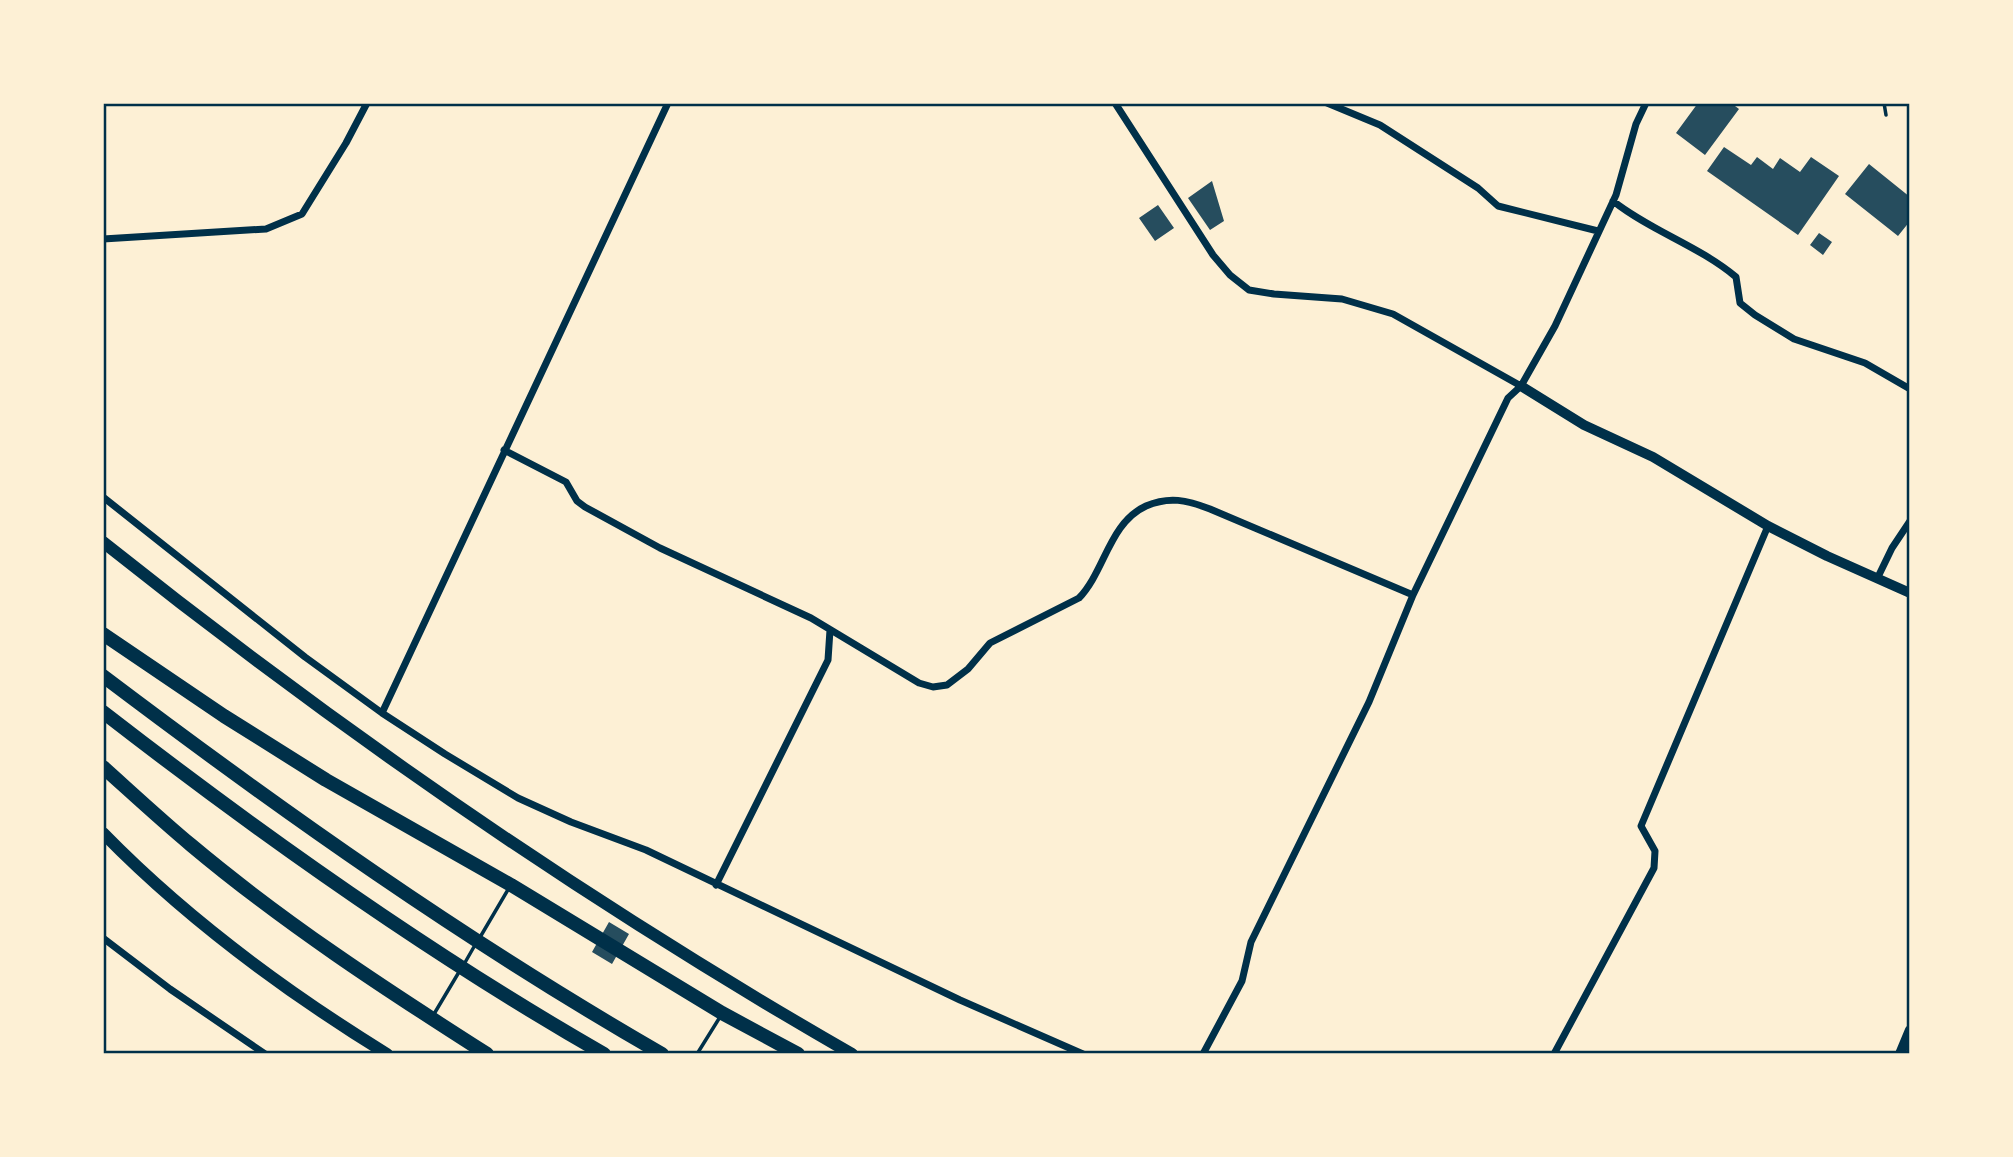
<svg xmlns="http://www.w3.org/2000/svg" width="2013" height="1157" font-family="Figtree,sans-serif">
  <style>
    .building { fill: #264d5e }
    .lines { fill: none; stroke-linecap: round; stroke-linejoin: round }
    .service { stroke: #003049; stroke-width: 3.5 }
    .minor { stroke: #003049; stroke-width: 7 }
    .tertiary { stroke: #003049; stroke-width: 10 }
    .trunk { stroke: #003049; stroke-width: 12 }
    .motorway { stroke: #003049; stroke-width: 14 }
    .neatline { fill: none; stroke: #003049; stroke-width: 2.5 }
  </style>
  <rect width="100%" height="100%" fill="#fdf0d5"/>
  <path class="building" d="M1698,103h33l8,6 -34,46 -29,-22z
    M1724,147l27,18 6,-8 16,12 7,-11 20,14 11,-15 28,19 -41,59 -91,-64z
    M1869,164l41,33v24l-12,15 -53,-42z
    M1212,181l12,40 -14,9 -22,-32z
    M1158,205l16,23 -19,13 -16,-23z
    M1819,233l13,9 -9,13 -13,-10z
    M609,922l20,12 -17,30 -20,-12z"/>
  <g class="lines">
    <path class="service" d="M1884,103l2,12
      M479,939l30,-51
      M463,966l12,-21
      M434,1014l25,-42
      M697,1054l23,-37"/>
    <path class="minor" d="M1115,103l98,152 17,20 19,15 25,4 68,5 51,15 128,72
      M1327,103l53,22 98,63 20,18 100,25
      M1613,201c38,30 86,45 123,76l4,26 15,12 39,24 71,24 45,26
      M103,239l163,-10 36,-15 44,-71 21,-40
      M504,450l62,32 11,19 8,6 75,41 151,70 108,65 14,4 14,-2 21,-16 22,-26 89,-45c26,-27 30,-75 67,-92 23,-10 41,-6 64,3l203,86
      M103,497l202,160 77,56 63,41 73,44 53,24 75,28 314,150 123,54
      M1877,579l15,-31 18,-27
      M382,713l286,-610
      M716,885l112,-225 2,-30
      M103,938l67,51 95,65
      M1203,1054l39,-73 9,-39 118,-240 44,-107 95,-197 13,-12 34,-60 61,-131 20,-71 10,-21
      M1554,1054l100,-186 1,-17 -14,-25 127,-300"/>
    <path class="tertiary" d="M1521,386l63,39 69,32 115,69 59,30 83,37
      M1900,1054l10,-24"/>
    <path class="trunk" d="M103,542c237,189 486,361 749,512
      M103,833c84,86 182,158 284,221"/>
    <path class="motorway" d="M103,634l121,82 102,64 185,105 211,128 76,41
      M103,676c180,136 364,266 559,378
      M103,712c160,124 326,242 501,342
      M103,767c29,26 58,53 88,78 93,78 194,144 296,209"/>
  </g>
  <rect width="2013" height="1157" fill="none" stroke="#fdf0d5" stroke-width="210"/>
  <rect x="105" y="105" width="1803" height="947" class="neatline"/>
</svg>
